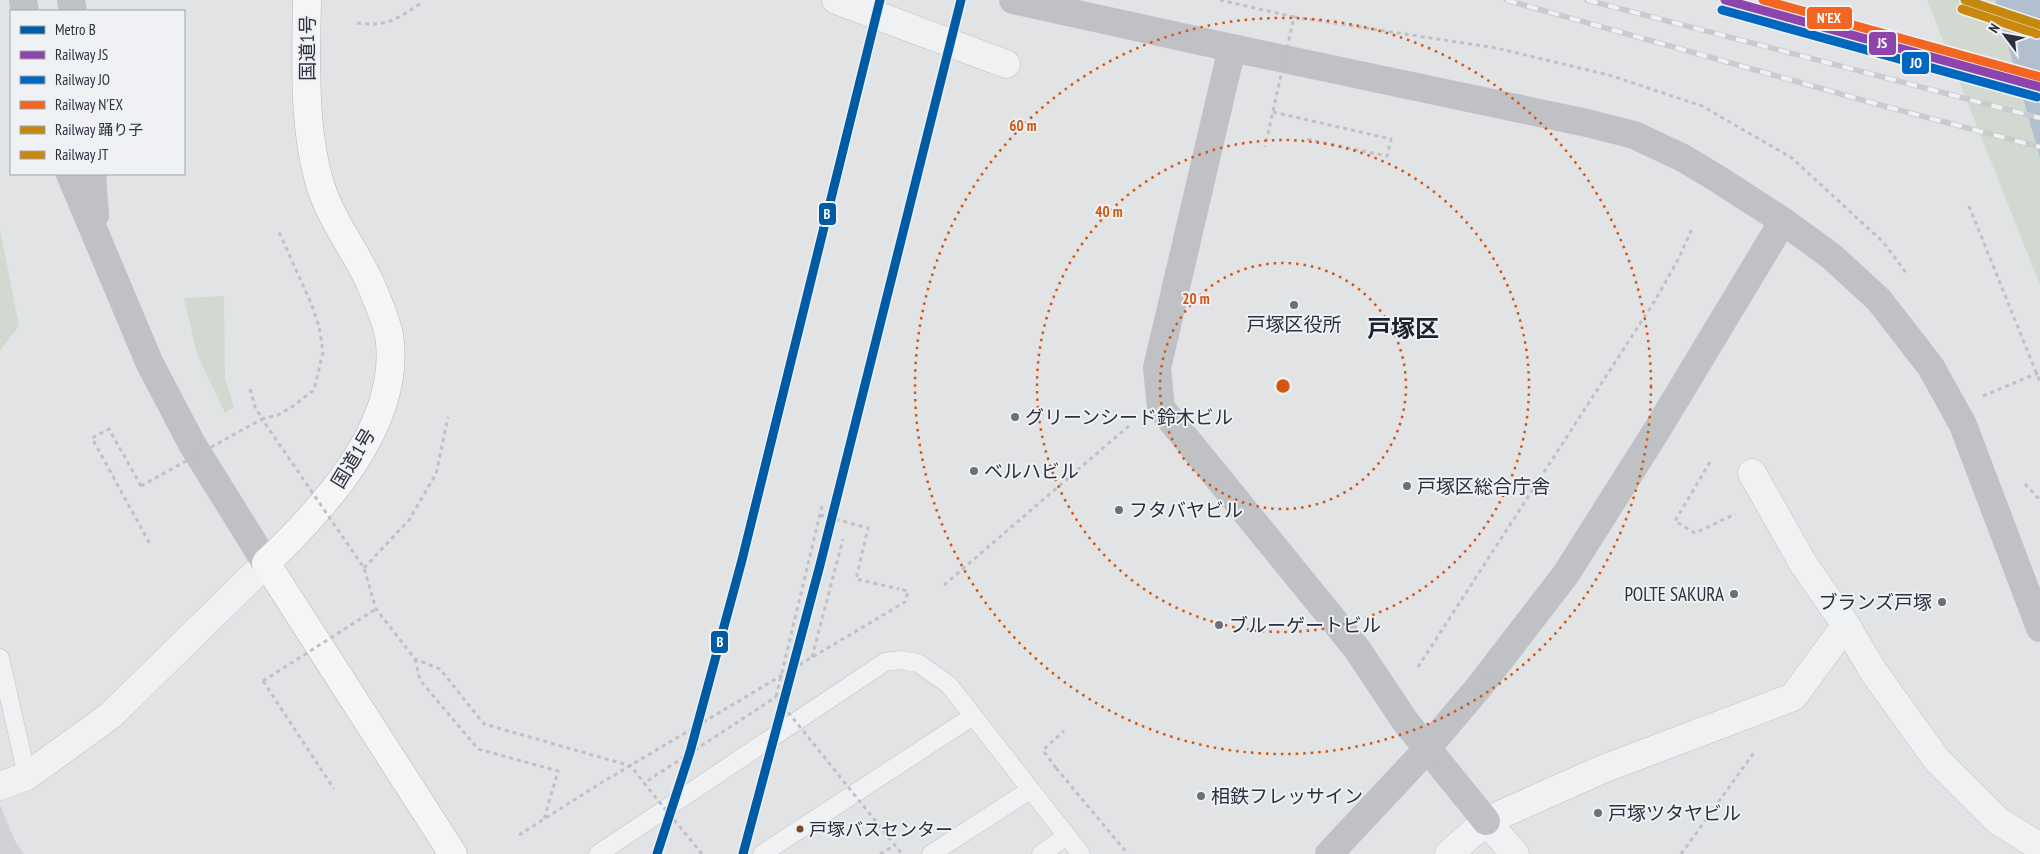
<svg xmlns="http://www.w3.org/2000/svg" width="2040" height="854" font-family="'PT Sans Narrow','Noto Sans JP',sans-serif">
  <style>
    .built { fill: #d0d2d8 }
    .green { fill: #d2d9d1 }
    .water { fill: #b1bfce }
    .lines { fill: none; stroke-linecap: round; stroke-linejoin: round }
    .lane-casing { stroke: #bfc1c3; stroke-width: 19 }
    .street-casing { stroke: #bfc1c3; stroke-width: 29 }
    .highway-casing { stroke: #b4b6ba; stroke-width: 29 }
    .path { stroke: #c0c1c6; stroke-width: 3; stroke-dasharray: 4 4; stroke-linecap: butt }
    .lane { stroke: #f0f1f3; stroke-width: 18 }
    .street { stroke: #f0f1f3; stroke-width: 28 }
    .secondary { stroke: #bfc1c5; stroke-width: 28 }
    .highway { stroke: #f5f5f6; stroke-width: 28 }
    .rail-casing { stroke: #cacbcd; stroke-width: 5.5 }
    .rail { stroke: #eff1f5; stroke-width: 4; stroke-dasharray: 11; stroke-linecap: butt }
    .path-bridge { stroke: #c0c1c6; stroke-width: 3; stroke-dasharray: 4 4; stroke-linecap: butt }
    .secondary-bridge { stroke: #bfc1c5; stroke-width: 28 }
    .rail-1-casing { stroke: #eff1f5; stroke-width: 12 }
    .rail-2-casing { stroke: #eff1f5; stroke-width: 12 }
    .rail-3-casing { stroke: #eff1f5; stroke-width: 12 }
    .rail-4-casing { stroke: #eff1f5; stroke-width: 12 }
    .rail-5-casing { stroke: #eff1f5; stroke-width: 12 }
    .rail-1 { stroke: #8e44ad; stroke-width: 9 }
    .rail-2 { stroke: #0067c0; stroke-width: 9 }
    .rail-3 { stroke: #f26522; stroke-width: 9 }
    .rail-4 { stroke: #c4880f; stroke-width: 9 }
    .rail-5 { stroke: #ca880f; stroke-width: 9 }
    .metro-1-casing { stroke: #eff1f5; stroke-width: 12 }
    .metro-1 { stroke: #005ba5; stroke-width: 9 }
    .ring { fill: none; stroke: #d55511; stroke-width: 2.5; stroke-dasharray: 2.5 5 }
    .poi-dot { fill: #6a6f78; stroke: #eff1f5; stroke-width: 2 }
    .bus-dot { fill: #7a4b2a; stroke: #eff1f5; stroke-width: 2 }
    .labels { text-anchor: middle; stroke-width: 4; stroke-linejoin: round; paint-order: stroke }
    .bus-label { font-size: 18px; fill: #2a303d; stroke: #eff1f5; text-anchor: start }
    .street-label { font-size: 19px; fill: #2a303d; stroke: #eff1f5 }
    .poi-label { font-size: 19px; fill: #2a303d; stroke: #eff1f5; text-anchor: start }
    .district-label { font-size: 24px; font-weight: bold; fill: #1c212e; stroke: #eff1f5 }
    .centre { fill: #d55511; stroke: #eff1f5; stroke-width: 2.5 }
    .ring-label { font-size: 15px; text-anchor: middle; font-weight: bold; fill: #d55511; stroke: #eff1f5; stroke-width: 4; stroke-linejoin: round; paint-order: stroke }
    .line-badge { stroke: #eff1f5; stroke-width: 2 }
    .badge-label { font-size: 14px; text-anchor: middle; font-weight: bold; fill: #fff }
  </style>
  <rect width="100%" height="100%" fill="#e1e3e5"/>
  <path class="built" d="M0,805l15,36 9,13h-24z"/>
  <path class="green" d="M1927,0h68l45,158v127z
    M0,230l19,96 -19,25z
    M224,296l1,83 9,28 -9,6 -28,-59 -13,-56z"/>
  <path class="water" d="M1995,0h45v158z"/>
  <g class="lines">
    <g class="lane-casing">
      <path id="lane" d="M0,658l27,118
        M598,854l287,-192 15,-2 18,3 31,22 132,169
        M762,854l211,-138
        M931,854l99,-64
        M1041,854l26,-18"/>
    </g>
    <g class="street-casing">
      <path id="street" d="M836,0l170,64
        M1752,473l52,92 42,60 27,46 64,89 61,61 42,26
        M0,786l27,-10 84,-61 155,-152
        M1486,821l29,33
        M1449,854l37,-33 117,-52 190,-72 53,-72"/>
    </g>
    <g class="highway-casing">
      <path id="highway" d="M307,0c-1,59 -4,127 13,184 11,37 36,67 51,101 6,14 15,36 18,50 14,88 -65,173 -123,228l187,291"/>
    </g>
    <path class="path" d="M1294,17l202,31 113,27 93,31 90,52 91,84 24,32
      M357,23c30,4 40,-4 64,-20
      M1273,112l118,27 -4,17 -81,-17
      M1969,206l71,176
      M250,389l5,18 7,12 16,-4 15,-9 21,-16 9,-38 -4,-26 -8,-23 -32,-71
      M1710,462l-35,59 20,12 40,-19
      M2025,484l15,16
      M141,486l-32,-57 -17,9 59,108
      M364,568l45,-48 27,-46 12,-57
      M944,585l187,-161
      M812,657l31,-118
      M415,659l5,21 58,69 80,22 -14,48
      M1418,667l238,-368 23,-41 14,-32
      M263,681l71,108
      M1056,768l72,86
      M519,835l77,-49 309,-184 3,-11 -9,-2
      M880,854l15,-9
      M1681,854l74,-103"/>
    <use href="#lane" class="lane"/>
    <use href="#street" class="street"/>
    <path class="secondary" d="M23,0l2,11
      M71,0l2,11
      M1013,0l219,48 355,75 47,12 49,23 35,21 65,42 48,35 48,44 52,67 32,58 77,203
      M1232,48l-75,320 4,40 196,241 48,72 81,100
      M70,174l80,190 42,80 74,119
      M92,174l3,41
      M1479,687l87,-113 91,-144 126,-209"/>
    <use href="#highway" class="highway"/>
    <g class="rail-casing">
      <path id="rail" d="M1506,0l385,108 149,39
        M1587,0l453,118"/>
    </g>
    <use href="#rail" class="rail"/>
    <path class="path-bridge" d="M1220,0l74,17 -29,130
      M1983,396l57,-24
      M141,486l121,-67 102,149 12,41 39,50 25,10 44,55 147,42 13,17
      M822,506l-46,191 126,157
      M820,515l48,13 -12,51 43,10
      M263,681l113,-72
      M1056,768l-13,-18 21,-19
      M702,854l-58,-71 132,-86"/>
    <path class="secondary-bridge" d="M1329,854l89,-95 61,-72"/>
    <g class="rail-1-casing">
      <path id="rail-1" d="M1725,0l315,87"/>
    </g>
    <g class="rail-2-casing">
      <path id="rail-2" d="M1722,10l315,87"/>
    </g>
    <g class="rail-3-casing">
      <path id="rail-3" d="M1763,0l277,77"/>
    </g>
    <g class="rail-4-casing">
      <path id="rail-4" d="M1965,0l75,25"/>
    </g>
    <g class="rail-5-casing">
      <path id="rail-5" d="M1962,9l75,25"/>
    </g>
    <use href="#rail-1" class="rail-1"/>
    <use href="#rail-2" class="rail-2"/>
    <use href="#rail-3" class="rail-3"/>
    <use href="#rail-4" class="rail-4"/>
    <use href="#rail-5" class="rail-5"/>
    <g class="metro-1-casing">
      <path id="metro-1" d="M657,854l33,-102 52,-192 138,-560
        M743,854l77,-289 141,-565"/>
    </g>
    <use href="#metro-1" class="metro-1"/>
  </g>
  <g class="ring">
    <circle cx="1283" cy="386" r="123"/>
    <circle cx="1283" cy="386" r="246"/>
    <circle cx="1283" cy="386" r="368"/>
  </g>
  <g class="poi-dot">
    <circle cx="1294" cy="305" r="5"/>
    <circle cx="1015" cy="417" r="5"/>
    <circle cx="974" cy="471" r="5"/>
    <circle cx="1407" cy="486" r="5"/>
    <circle cx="1119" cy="510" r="5"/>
    <circle cx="1734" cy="594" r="5"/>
    <circle cx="1942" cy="602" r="5"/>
    <circle cx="1219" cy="625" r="5"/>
    <circle cx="1201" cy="796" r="5"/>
    <circle cx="1598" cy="813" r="5"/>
  </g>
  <circle class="bus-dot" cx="800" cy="829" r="4.5"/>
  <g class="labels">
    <g class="bus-label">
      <text x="809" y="836">戸塚バスセンター</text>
    </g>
    <g class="street-label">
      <text transform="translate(307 48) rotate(-90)" y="7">国道1号</text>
      <text transform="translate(353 458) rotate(-59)" y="7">国道1号</text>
    </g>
    <g class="poi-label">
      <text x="1294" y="331" text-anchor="middle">戸塚区役所</text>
      <text x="1025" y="424">グリーンシード鈴木ビル</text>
      <text x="984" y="478">ベルハビル</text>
      <text x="1417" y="493">戸塚区総合庁舎</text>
      <text x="1129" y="517">フタバヤビル</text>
      <text x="1724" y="601" text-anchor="end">POLTE SAKURA</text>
      <text x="1932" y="609" text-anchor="end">ブランズ戸塚</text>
      <text x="1229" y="632">ブルーゲートビル</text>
      <text x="1211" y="803">相鉄フレッサイン</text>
      <text x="1608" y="820">戸塚ツタヤビル</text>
    </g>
    <g class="district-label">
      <text x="1403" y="337">戸塚区</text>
    </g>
  </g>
  <circle cx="1283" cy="386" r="8" class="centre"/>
  <g class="ring-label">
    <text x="1023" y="131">60 m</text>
    <text x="1109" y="217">40 m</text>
    <text x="1196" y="304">20 m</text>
  </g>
  <g class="line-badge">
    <rect x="1806" y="6" width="47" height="24" rx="5" fill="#f26522"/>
    <rect x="1868" y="31" width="29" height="25" rx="5" fill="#8e44ad"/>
    <rect x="1901" y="51" width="29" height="24" rx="5" fill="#0067c0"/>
    <rect x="818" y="202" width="19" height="24" rx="5" fill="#005ba5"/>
    <rect x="710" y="630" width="19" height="24" rx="5" fill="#005ba5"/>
  </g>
  <g class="badge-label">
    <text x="1829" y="23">N'EX</text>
    <text x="1882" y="48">JS</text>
    <text x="1916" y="68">JO</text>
    <text x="827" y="219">B</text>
    <text x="720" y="647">B</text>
  </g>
  <rect x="10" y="10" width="175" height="165" fill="#eff1f5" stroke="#a0a4ab"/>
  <rect x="20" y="26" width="25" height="8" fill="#005ba5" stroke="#a0a4ab"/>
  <text x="55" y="35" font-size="15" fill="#2a303d">Metro B</text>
  <rect x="20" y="51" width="25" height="8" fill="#8e44ad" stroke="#a0a4ab"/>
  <text x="55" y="60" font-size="15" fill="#2a303d">Railway JS</text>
  <rect x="20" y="76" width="25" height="8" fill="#0067c0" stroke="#a0a4ab"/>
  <text x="55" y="85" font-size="15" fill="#2a303d">Railway JO</text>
  <rect x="20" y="101" width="25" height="8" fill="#f26522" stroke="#a0a4ab"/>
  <text x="55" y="110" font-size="15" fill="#2a303d">Railway N'EX</text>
  <rect x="20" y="126" width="25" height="8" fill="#c4880f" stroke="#a0a4ab"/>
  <text x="55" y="135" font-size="15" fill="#2a303d">Railway 踊り子</text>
  <rect x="20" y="151" width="25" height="8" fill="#ca880f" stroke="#a0a4ab"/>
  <text x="55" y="160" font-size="15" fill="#2a303d">Railway JT</text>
  <g transform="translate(2005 35) rotate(302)" stroke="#eff1f5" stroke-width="4" paint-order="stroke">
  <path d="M0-4L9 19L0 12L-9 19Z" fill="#2a303d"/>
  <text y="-8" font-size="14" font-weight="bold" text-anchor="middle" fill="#2a303d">N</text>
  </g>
</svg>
